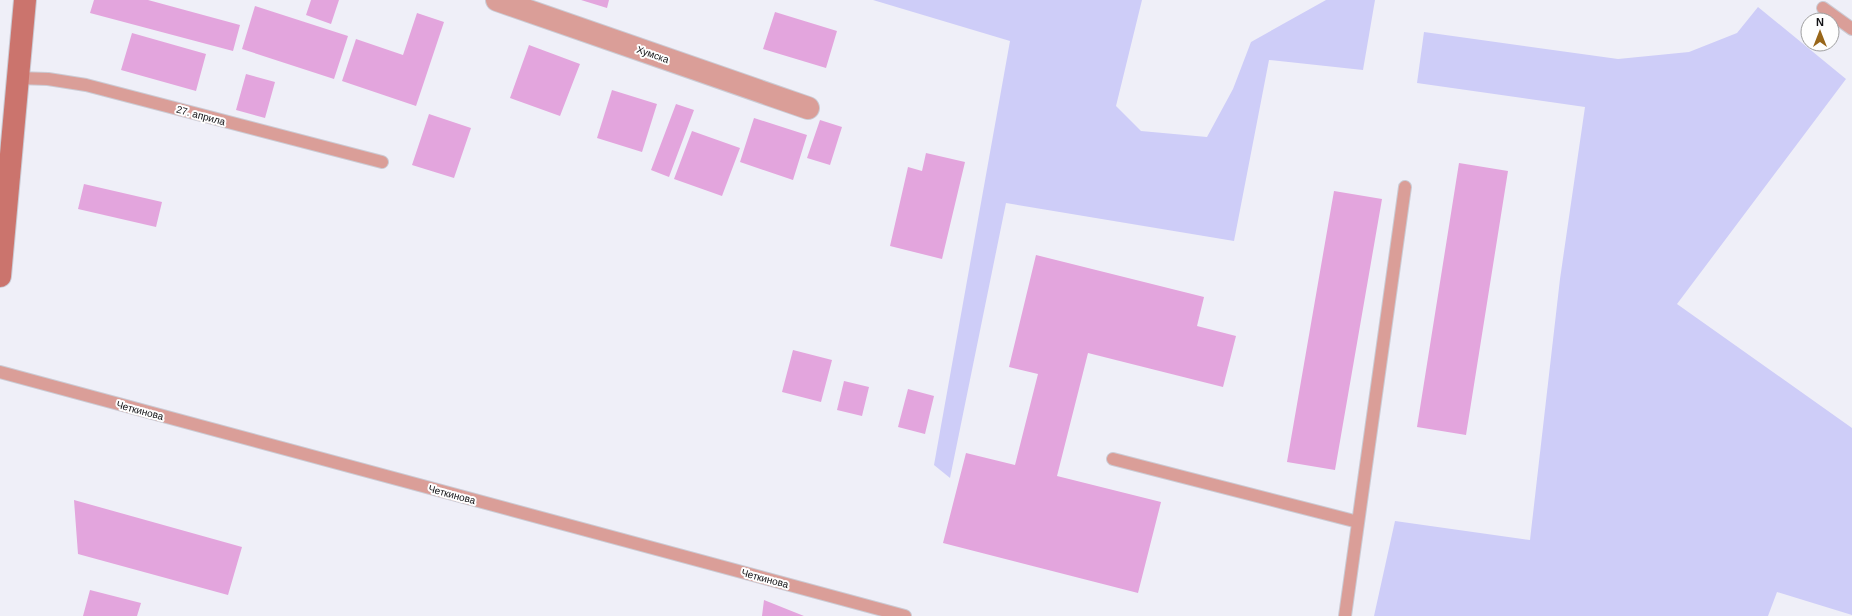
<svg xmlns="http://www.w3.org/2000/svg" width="1852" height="616" font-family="Helvetica,sans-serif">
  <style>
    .green { fill: #cecdf8 }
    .building { fill: #e3a5dd }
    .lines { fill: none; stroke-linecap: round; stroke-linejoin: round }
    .service-casing { stroke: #cbcbd4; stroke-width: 14 }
    .minor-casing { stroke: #cbcbd4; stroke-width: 24 }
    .secondary-casing { stroke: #cbcbd4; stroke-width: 24 }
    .service { stroke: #da9e98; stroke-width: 12 }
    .minor { stroke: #da9e98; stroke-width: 22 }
    .secondary { stroke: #cb746d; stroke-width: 22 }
    .labels { text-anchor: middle; stroke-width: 4; stroke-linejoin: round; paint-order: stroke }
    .street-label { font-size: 10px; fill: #111114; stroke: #fefefe }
  </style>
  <rect width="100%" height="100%" fill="#efeff8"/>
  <path class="green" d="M873,0h269l-26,106 25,25 66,6 26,-48 18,-47 75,-42h49l-12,70 -94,-10 -35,181 -228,-38 -56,275 -16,-13 76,-424z
    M1758,7l88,72 -169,225 175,124v187l-75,-23 -9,24h-394l21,-95 135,19 30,-261 25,-172 -168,-24 7,-51 194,27 71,-7 48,-19z"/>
  <path class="building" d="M94,0h54l92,25 -7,26 -143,-38z
    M311,0h28l-8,24 -25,-9z
    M581,0h28l-2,8z
    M255,6l93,30 -14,43 -92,-30z
    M775,12l62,19 -11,37 -63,-19z
    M417,13l27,9 -28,84 -74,-25 14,-42 47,16z
    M132,33l74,21 -10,37 -75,-21z
    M529,45l51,19 -20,52 -50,-18z
    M246,74l29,8 -10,36 -29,-8z
    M612,90l45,14 -15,48 -45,-14z
    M676,104l18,6 -25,67 -18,-7z
    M429,114l42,14 -17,50 -42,-13z
    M754,118l53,17 -14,45 -53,-18z
    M820,120l22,7 -12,38 -23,-7z
    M692,131l48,17 -18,48 -48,-17z
    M926,153l39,9 -23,97 -52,-13 18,-79 14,4z
    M1459,163l49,8 -42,264 -49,-8z
    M84,184l78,18 -6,25 -78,-18z
    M1334,191l48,8 -47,271 -48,-8z
    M1036,255l168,42 -7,29 39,10 -13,51 -135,-34 -31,123 104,26 -23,91 -195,-50 23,-90 49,12 23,-91 -29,-7z
    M793,350l39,10 -11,42 -39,-10z
    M844,381l25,6 -7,29 -25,-6z
    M908,389l26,7 -9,38 -27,-7z
    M74,500l168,47 -14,48 -150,-41z
    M90,590l51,13 -4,13h-54z
    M764,600l40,16h-42z"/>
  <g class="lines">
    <g class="service-casing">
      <path id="service" d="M1823,8l29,21
        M18,78l30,1 38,6 296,77
        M0,372l905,244
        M1113,459l245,63
        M1345,616l60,-429"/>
    </g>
    <g class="minor-casing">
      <path id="minor" d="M497,0l311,108"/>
    </g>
    <g class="secondary-casing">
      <path id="secondary" d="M0,276l25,-276"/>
    </g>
    <use href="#service" class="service"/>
    <use href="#minor" class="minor"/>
    <use href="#secondary" class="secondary"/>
  </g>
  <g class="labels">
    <g class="street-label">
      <text transform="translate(653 54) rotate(19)" y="4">Хумска</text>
      <text transform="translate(201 115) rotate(15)" y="4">27. априла</text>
      <text transform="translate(140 410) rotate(15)" y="4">Четкинова</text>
      <text transform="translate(452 494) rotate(15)" y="4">Четкинова</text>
      <text transform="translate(765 578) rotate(15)" y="4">Четкинова</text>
    </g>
  </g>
  <g transform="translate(1820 32)"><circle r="19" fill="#fefefe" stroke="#9f9fa0"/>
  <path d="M0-3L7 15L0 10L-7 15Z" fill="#986619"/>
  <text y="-6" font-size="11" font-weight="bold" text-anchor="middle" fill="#111114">N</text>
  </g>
</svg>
